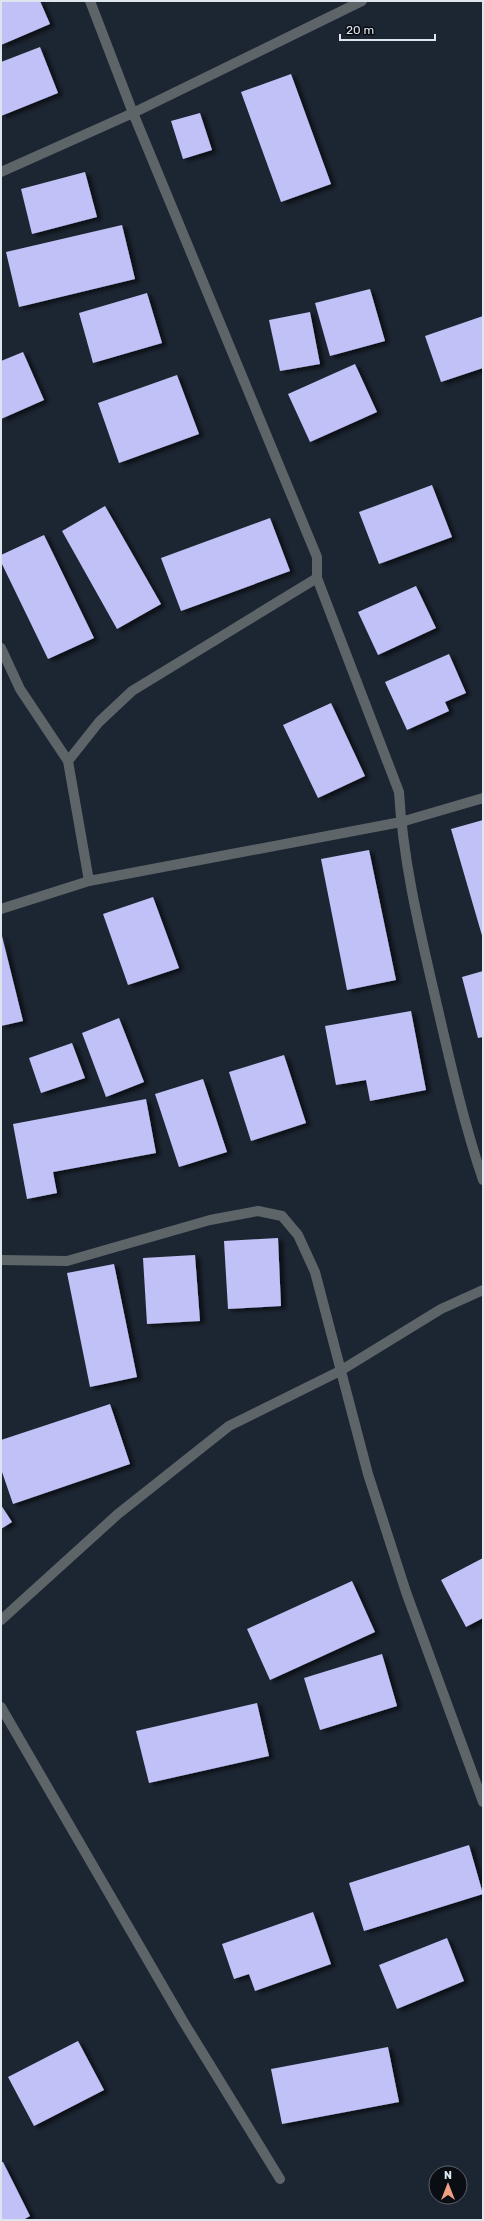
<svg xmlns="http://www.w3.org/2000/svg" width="484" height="2221" font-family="Rubik,sans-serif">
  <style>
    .building { fill: #c0c1f7; filter: url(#shadow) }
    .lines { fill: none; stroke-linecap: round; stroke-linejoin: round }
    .minor { stroke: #5d6569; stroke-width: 10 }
  </style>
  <defs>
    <filter id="shadow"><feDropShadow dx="4.5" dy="2.5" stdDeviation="2" flood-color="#0009"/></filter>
  </defs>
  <rect width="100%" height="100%" fill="#1c2532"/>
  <path class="building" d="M1,1h39l10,23 -49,21z
    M40,47l18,46 -57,23v-54z
    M291,74l40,110 -50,18 -40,-110z
    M200,113l12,37 -29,9 -12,-38z
    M85,172l12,45 -65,17 -11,-45z
    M122,225l13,54 -116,28 -13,-55z
    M370,289l15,52 -55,15 -15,-53z
    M147,293l15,50 -69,20 -14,-50z
    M310,312l10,52 -40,7 -11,-51z
    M483,316v52l-42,14 -16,-46z
    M23,352l21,48 -43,19v-58z
    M355,364l22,48 -67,30 -22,-48z
    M177,375l22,59 -80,29 -21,-60z
    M432,485l20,52 -73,27 -20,-52z
    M105,506l56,98 -44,25 -55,-98z
    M270,518l20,53 -109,40 -20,-53z
    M44,535l50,103 -46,21 -47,-97v-7z
    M416,586l20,42 -58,27 -20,-43z
    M449,654l17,39 -21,9 4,9 -42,19 -22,-48z
    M331,703l34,73 -47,22 -35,-73z
    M483,820v119l-32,-110z
    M369,850l27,130 -49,10 -26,-131z
    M153,897l26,71 -51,17 -25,-71z
    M1,932l22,89 -22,5z
    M483,971v66l-5,1 -16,-61z
    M411,1011l15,79 -56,11 -4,-21 -30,5 -11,-59z
    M119,1018l25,64 -38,15 -24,-64z
    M72,1043l13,35 -44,15 -12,-35z
    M284,1055l22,68 -55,18 -22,-69z
    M203,1079l24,73 -48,15 -24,-73z
    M146,1099l10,54 -103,19 4,21 -30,6 -14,-75z
    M278,1238l3,68 -53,3 -4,-68z
    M195,1255l5,66 -53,3 -4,-66z
    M114,1264l23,113 -47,10 -23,-114z
    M110,1404l20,60 -117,40 -12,-35v-29z
    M1,1505l11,17 -11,7z
    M483,1558v60l-17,9 -25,-47z
    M352,1581l23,51 -105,48 -23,-51z
    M382,1654l15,52 -77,24 -16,-52z
    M257,1703l12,53 -120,27 -13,-52z
    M469,1845l14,49 -119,37 -15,-48z
    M313,1912l18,52 -76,27 -6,-17 -15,5 -12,-35z
    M447,1938l17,43 -67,28 -18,-44z
    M78,2041l26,49 -70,36 -26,-49z
    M388,2047l11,55 -117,22 -11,-55z
    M1,2162h2l27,54 -7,4h-22z"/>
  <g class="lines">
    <path class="minor" d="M1,172l132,-59 229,-112
      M317,578l82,214c4,70 21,140 37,209 14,60 27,120 47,179
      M1,648l19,41 48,72
      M89,881l-21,-120 31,-39 33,-31 185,-113v-21l-184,-444 -43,-112
      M1,909l88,-28 312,-59 82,-24
      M1,1260l66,1 143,-41 48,-9 24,5 16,19 17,37 53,202 38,118 77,210
      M1,1620l117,-106 111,-88 111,-55 101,-62 42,-19
      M1,1707l182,314 97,158"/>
  </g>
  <rect width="484" height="2221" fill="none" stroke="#dee5ed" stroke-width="4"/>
  <g transform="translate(448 2185)"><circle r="19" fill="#0a0e14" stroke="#5f646b"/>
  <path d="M0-3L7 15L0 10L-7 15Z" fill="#f39f84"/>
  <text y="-6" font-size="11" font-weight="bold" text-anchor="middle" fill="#dee5ed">N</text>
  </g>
  <path d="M340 34v6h95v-6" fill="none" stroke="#dee5ed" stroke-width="2"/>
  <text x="346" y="34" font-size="12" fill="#dee5ed" stroke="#0a0e14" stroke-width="3" paint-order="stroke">20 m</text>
</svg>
